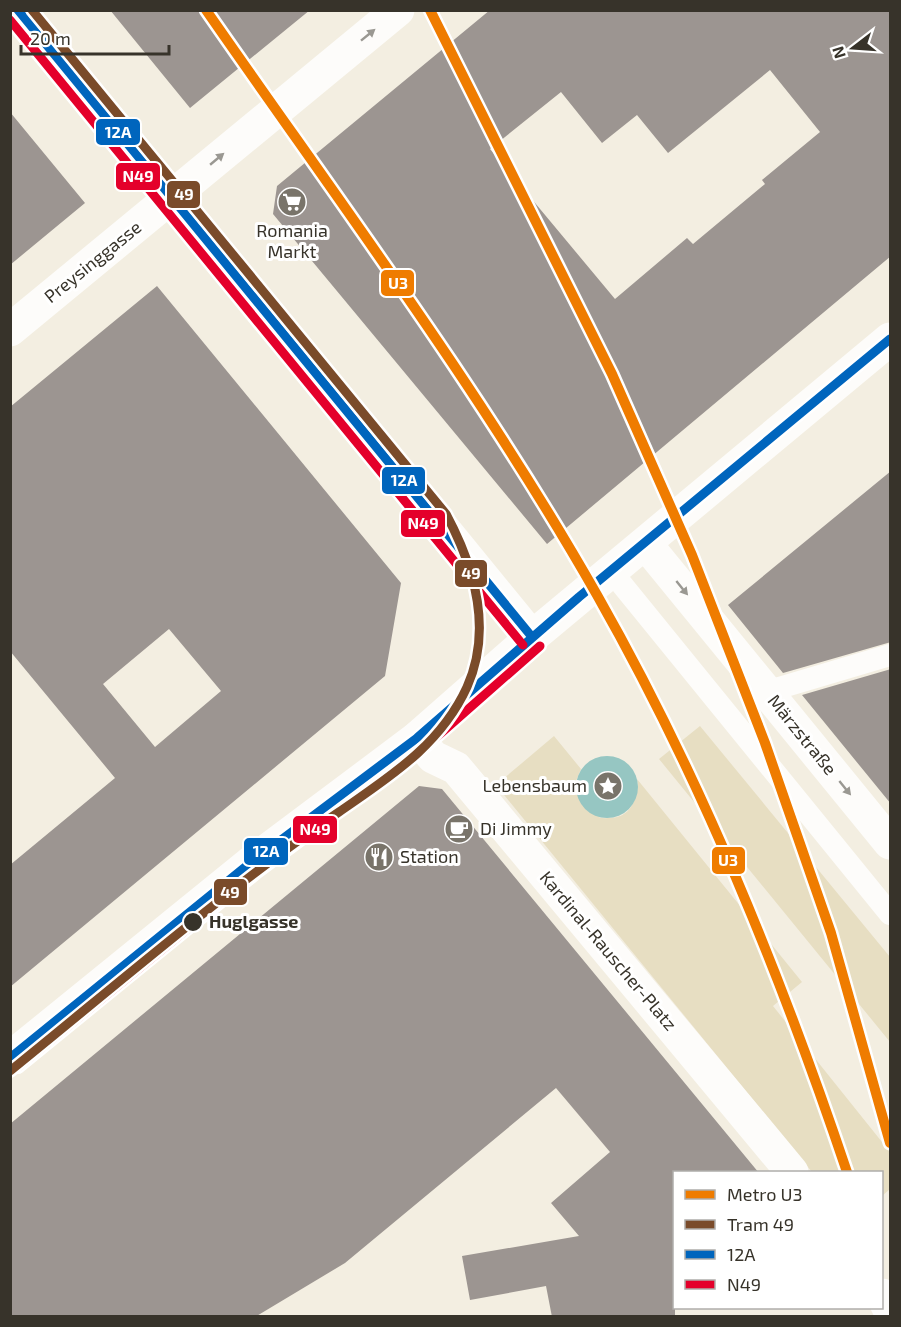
<svg xmlns="http://www.w3.org/2000/svg" width="901" height="1327" font-family="'Exo 2',sans-serif">
  <style>
    .green { fill: #e7dec2 }
    .water { fill: #96c6c2 }
    .building { fill: #9c9591; fill-rule: evenodd }
    .lines { fill: none; stroke-linecap: round; stroke-linejoin: round }
    .service { stroke: #fdfcfa; stroke-width: 22 }
    .pedestrian { stroke: #fdfcfa; stroke-width: 33 }
    .minor { stroke: #fdfcfa; stroke-width: 33 }
    .tertiary { stroke: #fdfcfa; stroke-width: 33 }
    .bus-1-casing { stroke: #fff; stroke-width: 14 }
    .bus-2-casing { stroke: #fff; stroke-width: 14 }
    .bus-1 { stroke: #0065bd; stroke-width: 9 }
    .bus-2 { stroke: #e4002b; stroke-width: 9 }
    .tram-1-casing { stroke: #fff; stroke-width: 14 }
    .tram-1 { stroke: #7a4b2a; stroke-width: 9 }
    .metro-1-casing { stroke: #fff; stroke-width: 15 }
    .metro-1 { stroke: #ef7c00; stroke-width: 10 }
    .oneway { fill: #9a9892 }
    .stop-dot { fill: #37332a; stroke: #fff; stroke-width: 2 }
    .labels { text-anchor: middle; stroke-width: 6; stroke-linejoin: round; paint-order: stroke }
    .poi-label { font-size: 18px; fill: #37332a; stroke: #fff; text-anchor: start }
    .street-label { font-size: 18px; fill: #37332a; stroke: #fff }
    .stop-label { font-size: 18px; font-weight: bold; fill: #37332a; stroke: #fff; text-anchor: start }
    .line-badge { stroke: #fff; stroke-width: 2 }
    .badge-label { font-size: 16px; text-anchor: middle; font-weight: bold; fill: #fff }
  </style>
  <rect width="100%" height="100%" fill="#f3eee1"/>
  <path class="green" d="M700,726l190,231v85l-231,-283z
    M554,736l27,33 -5,12 24,37c18,1 29,-2 35,-20 2,-7 4,-12 2,-19l165,203 -29,24 117,146v37l-8,7v-24h-70l-316,-387z"/>
  <path class="water" d="M576 787a31 31 0 1 1 62 0a31 31 0 1 1-62 0Z"/>
  <path class="building" d="M110,10h200l-120,98z
    M490,10h401v246l-344,288 -274,-330 4,-28zM770,70l50,62 -58,48 3,4 -72,60 -6,-6 -72,61 -125,-150 71,-57 41,51 35,-28 31,38z
    M10,112l75,91 -75,62z
    M157,286l244,297 -16,93 -375,311v-122l105,-87 -105,-127v-244zM169,629l52,62 -66,56 -52,-63z
    M891,471v171l-108,31 -55,-68z
    M891,669v135l-89,-109z
    M419,786l23,3 317,384h-84v144h-123l-6,-31 -76,14 -8,-44 117,-20 -28,-33 59,-51 -54,-64 -211,175 -90,54h-245v-193z"/>
  <g class="lines">
    <path class="service" d="M611,571l279,343
      M767,693l12,-5 111,-33"/>
    <path class="pedestrian" d="M417,738l16,19 23,11 336,404
      M882,1295l8,16"/>
    <path class="minor" d="M10,330l388,-320
      M645,543l245,300
      M532,637l358,-298"/>
    <path class="tertiary" d="M10,1058l239,-194 168,-126 115,-101 -360,-441 -154,-186"/>
    <g class="bus-1-casing">
      <path id="bus-1" d="M18,10l514,627
        M10,1058l239,-194 168,-126 162,-141 311,-258"/>
    </g>
    <g class="bus-2-casing">
      <path id="bus-2" d="M10,20l513,625
        M18,1067l238,-194 168,-125 116,-102"/>
    </g>
    <use href="#bus-1" class="bus-1"/>
    <use href="#bus-2" class="bus-2"/>
    <g class="tram-1-casing">
      <path id="tram-1" d="M10,1071c79,-64 157,-130 237,-192 30,-23 61,-46 92,-67 50,-35 101,-66 128,-125 26,-58 8,-119 -21,-173l-414,-504"/>
    </g>
    <use href="#tram-1" class="tram-1"/>
    <g class="metro-1-casing">
      <path id="metro-1" d="M206,10c134,193 275,381 391,585 104,183 183,378 250,577
        M430,10l182,364 80,181 73,188 66,190 59,210"/>
    </g>
    <use href="#metro-1" class="metro-1"/>
  </g>
  <defs><path id="oneway-solid" d="M-6-.8H1V-3.2L6.5 0L1 3.2V.8H-6Z" transform="scale(1.5)"/></defs>
  <g class="oneway">
    <use href="#oneway-solid" transform="translate(368 35) rotate(-39)"/>
    <use href="#oneway-solid" transform="translate(217 159) rotate(-40)"/>
    <use href="#oneway-solid" transform="translate(682 588) rotate(51)"/>
    <use href="#oneway-solid" transform="translate(845 788) rotate(51)"/>
  </g>
  <defs>
    <g id="supermarket-disc" transform="scale(1.5)"><circle r="9.5" fill="#79746a" stroke="#fff"/><path d="M-6-5.5h2.5l.6 2H6L4.5 2H-2.5L-4.4-4H-6ZM-1.5 3.2a1.3 1.3 0 1 0 .1 0ZM3 3.2a1.3 1.3 0 1 0 .1 0Z" fill="#fff"/></g>
    <g id="sight-disc" transform="scale(1.5)"><circle r="9.5" fill="#79746a" stroke="#fff"/><path d="M0-6L1.8-2.2L6-1.7L2.9 1.2L3.7 5.4L0 3.3L-3.7 5.4L-2.9 1.2L-6-1.7L-1.8-2.2Z" fill="#fff"/></g>
    <g id="cafe-disc" transform="scale(1.5)"><circle r="9.5" fill="#79746a" stroke="#fff"/><path d="M-5.5-4.5H6V0H3Q3 3.5 0 3.5H-2.5Q-5.5 3.5-5.5 0ZM3-3.2v2h1.7v-2ZM-6 4.5H4V6H-6Z" fill="#fff"/></g>
    <g id="restaurant-disc" transform="scale(1.5)"><circle r="9.5" fill="#79746a" stroke="#fff"/><path d="M-5-6h1v4h1v-4h1v4h1v-4h1v5L-1.5 .5V6h-2V.5L-5-1ZM5-6V6H3V1.5H1.5Q1.5-4 5-6Z" fill="#fff"/></g>
  </defs>
  <g fill-rule="evenodd">
    <use href="#supermarket-disc" x="292" y="202"/>
    <use href="#sight-disc" x="608" y="786"/>
    <use href="#cafe-disc" x="459" y="829"/>
    <use href="#restaurant-disc" x="379" y="857"/>
  </g>
  <circle class="stop-dot" cx="193" cy="922" r="10"/>
  <g class="labels">
    <g class="poi-label">
      <text x="292" y="237" text-anchor="middle">Romania<tspan x="292" dy="21">Markt</tspan></text>
      <text x="587" y="792" text-anchor="end">Lebensbaum</text>
      <text x="480" y="835">Di Jimmy</text>
      <text x="400" y="863">Station</text>
    </g>
    <g class="street-label">
      <text transform="translate(93 262) rotate(-39)" y="6">Preysinggasse</text>
      <text transform="translate(802 735) rotate(51)" y="6">Märzstraße</text>
      <text transform="translate(608 951) rotate(50)" y="6">Kardinal-Rauscher-Platz</text>
    </g>
    <g class="stop-label">
      <text x="209" y="928">Huglgasse</text>
    </g>
  </g>
  <g class="line-badge">
    <rect x="95" y="118" width="46" height="28" rx="6" fill="#0065bd"/>
    <rect x="115" y="162" width="46" height="29" rx="6" fill="#e4002b"/>
    <rect x="166" y="180" width="35" height="29" rx="6" fill="#7a4b2a"/>
    <rect x="380" y="269" width="35" height="28" rx="6" fill="#ef7c00"/>
    <rect x="381" y="466" width="45" height="29" rx="6" fill="#0065bd"/>
    <rect x="400" y="509" width="46" height="29" rx="6" fill="#e4002b"/>
    <rect x="454" y="559" width="34" height="29" rx="6" fill="#7a4b2a"/>
    <rect x="292" y="815" width="46" height="29" rx="6" fill="#e4002b"/>
    <rect x="243" y="837" width="46" height="29" rx="6" fill="#0065bd"/>
    <rect x="711" y="846" width="35" height="29" rx="6" fill="#ef7c00"/>
    <rect x="213" y="878" width="35" height="28" rx="6" fill="#7a4b2a"/>
  </g>
  <g class="badge-label">
    <text x="118" y="138">12A</text>
    <text x="138" y="182">N49</text>
    <text x="184" y="200">49</text>
    <text x="398" y="289">U3</text>
    <text x="404" y="486">12A</text>
    <text x="423" y="529">N49</text>
    <text x="471" y="579">49</text>
    <text x="315" y="835">N49</text>
    <text x="266" y="857">12A</text>
    <text x="728" y="866">U3</text>
    <text x="230" y="898">49</text>
  </g>
  <rect width="901" height="1327" fill="none" stroke="#37332a" stroke-width="24"/>
  <rect x="673" y="1171" width="210" height="138" fill="#ffffff" stroke="#afadaa" stroke-width="1.5"/>
  <rect x="685" y="1190" width="30" height="9" fill="#ef7c00" stroke="#afadaa" stroke-width="1.5"/>
  <text x="727" y="1201" font-size="18" fill="#37332a">Metro U3</text>
  <rect x="685" y="1220" width="30" height="9" fill="#7a4b2a" stroke="#afadaa" stroke-width="1.5"/>
  <text x="727" y="1231" font-size="18" fill="#37332a">Tram 49</text>
  <rect x="685" y="1250" width="30" height="9" fill="#0065bd" stroke="#afadaa" stroke-width="1.5"/>
  <text x="727" y="1261" font-size="18" fill="#37332a">12A</text>
  <rect x="685" y="1280" width="30" height="9" fill="#e4002b" stroke="#afadaa" stroke-width="1.5"/>
  <text x="727" y="1291" font-size="18" fill="#37332a">N49</text>
  <g transform="translate(853 48) rotate(253)" stroke="#ffffff" stroke-width="4.5" paint-order="stroke">
  <path d="M0-4.5L10 22L0 15L-10 22Z" fill="#37332a"/>
  <text y="-9" font-size="16" font-weight="bold" text-anchor="middle" fill="#37332a">N</text>
  </g>
  <path d="M21 45v9h148v-9" fill="none" stroke="#37332a" stroke-width="3"/>
  <text x="30" y="45" font-size="18" fill="#37332a" stroke="#ffffff" stroke-width="4.5" paint-order="stroke">20 m</text>
</svg>
